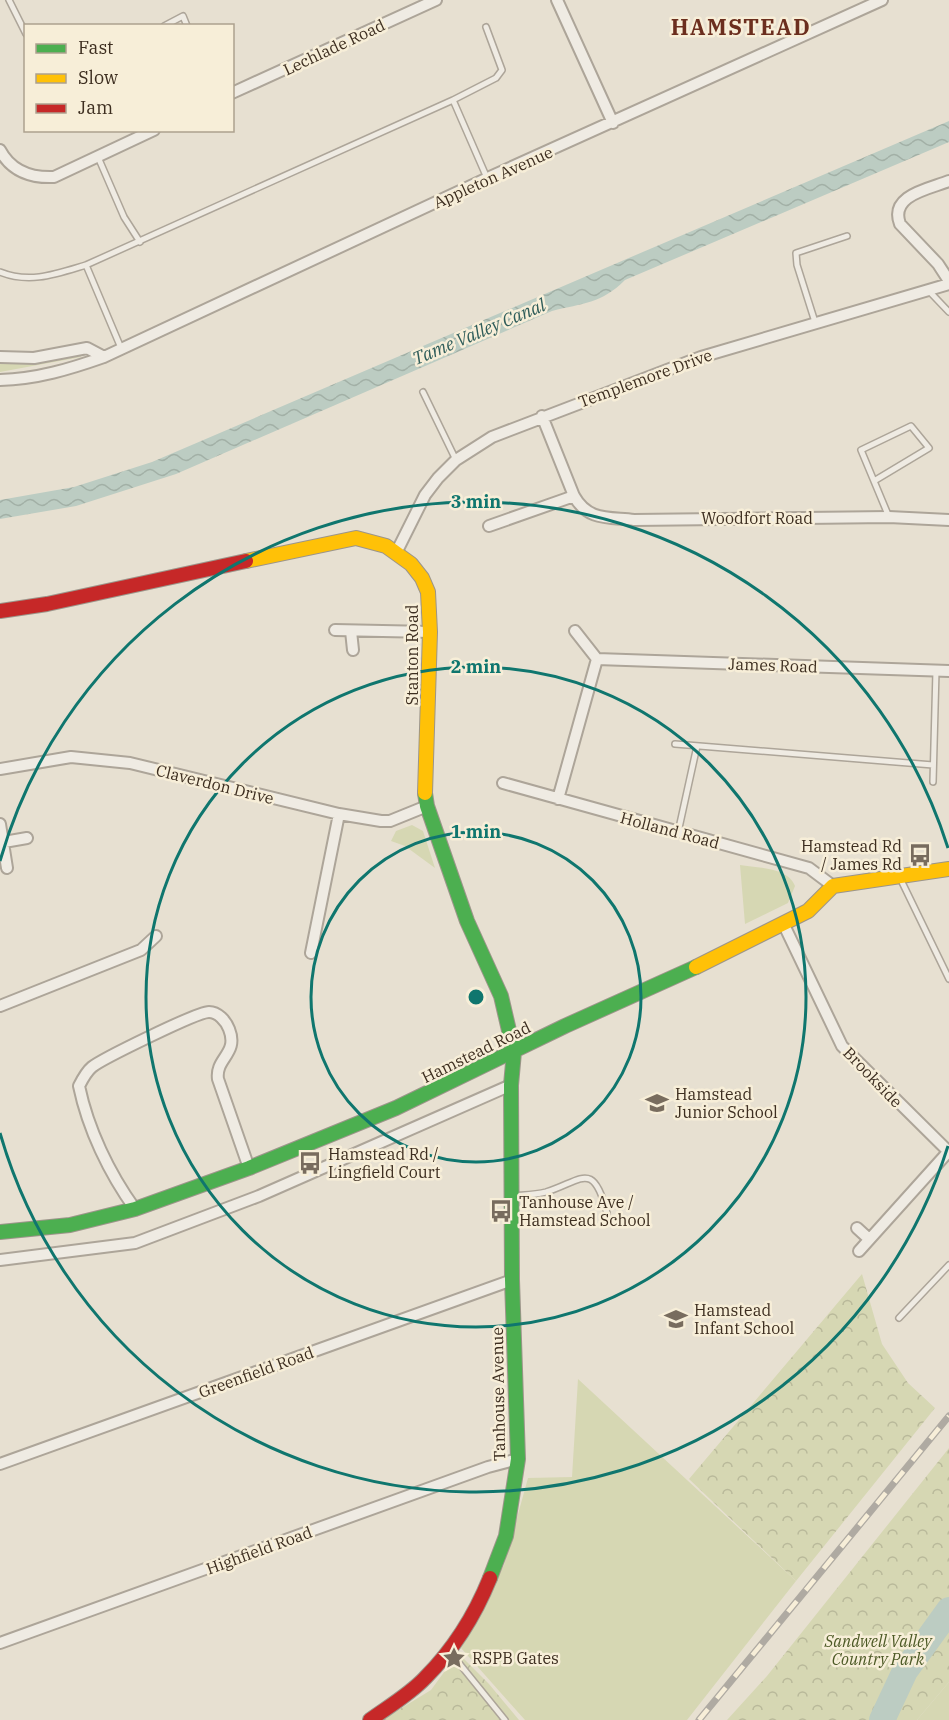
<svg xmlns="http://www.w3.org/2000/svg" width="949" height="1720" font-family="'IBM Plex Serif',serif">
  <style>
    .grass { fill: #d6d7b3 }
    .park { fill: url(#park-crowns) }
    .water { fill: url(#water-waves) }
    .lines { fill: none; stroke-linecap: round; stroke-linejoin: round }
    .river { stroke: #bcccc2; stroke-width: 26 }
    .lane-casing { stroke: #ada599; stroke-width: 8 }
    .street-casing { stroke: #ada599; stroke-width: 14 }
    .fast-casing { stroke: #9c958a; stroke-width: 16 }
    .slow-casing { stroke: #9c958a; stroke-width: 16 }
    .jam-casing { stroke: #9c958a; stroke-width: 16 }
    .lane { stroke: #efebe3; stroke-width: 5 }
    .street { stroke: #efebe3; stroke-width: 10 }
    .fast { stroke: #4caf50; stroke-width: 14 }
    .slow { stroke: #ffc107; stroke-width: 14 }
    .jam { stroke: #c62828; stroke-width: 14 }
    .rail-casing { stroke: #afaaa2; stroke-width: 7 }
    .rail { stroke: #f7eed8; stroke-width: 4.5; stroke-dasharray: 14; stroke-linecap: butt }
    .ring { fill: none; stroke: #0f766e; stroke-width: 3 }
    .labels { text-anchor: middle; stroke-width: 5; stroke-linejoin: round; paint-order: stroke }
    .street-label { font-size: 16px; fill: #3d2e20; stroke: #f7eed8 }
    .poi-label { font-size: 16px; fill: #3d2e20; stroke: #f7eed8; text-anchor: start }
    .park-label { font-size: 16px; font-style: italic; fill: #4d5a26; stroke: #f7eed8 }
    .water-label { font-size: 18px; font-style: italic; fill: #2f5d5a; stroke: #f7eed8 }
    .district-label { font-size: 22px; font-weight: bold; letter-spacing: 1.5px; fill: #6b2e1e; stroke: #f7eed8 }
    .centre { fill: #0f766e; stroke: #f7eed8; stroke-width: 3 }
    .ring-label { font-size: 18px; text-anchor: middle; font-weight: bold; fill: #0f766e; stroke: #f7eed8; stroke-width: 5; stroke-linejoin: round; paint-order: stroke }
  </style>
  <defs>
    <pattern id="park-crowns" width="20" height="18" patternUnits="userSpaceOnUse" patternTransform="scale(1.5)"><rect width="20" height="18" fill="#d6d7b3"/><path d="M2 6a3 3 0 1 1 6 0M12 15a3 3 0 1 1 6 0" fill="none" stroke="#b9b99a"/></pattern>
    <pattern id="water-waves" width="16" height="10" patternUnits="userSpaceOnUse" patternTransform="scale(1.5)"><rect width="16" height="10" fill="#bcccc2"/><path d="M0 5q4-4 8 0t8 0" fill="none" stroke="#a2b0a6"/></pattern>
  </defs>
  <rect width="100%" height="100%" fill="#e7e0d1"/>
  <path class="grass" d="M79,353l2,4 -81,15v-12z
    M412,825l11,6 12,37 -30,-22 -14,-5 5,-10z
    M740,865c17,3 48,2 55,21l-7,17 -43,21z
    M578,1379l218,202 -109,139h-162l-64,-72 43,-83 24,-87 44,-1z
    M949,1682v38h-32z"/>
  <path class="park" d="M862,1274l20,70 26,39 27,25 -139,173 -107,-102z
    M949,1448v234l-32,38h-190l40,-44z
    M458,1653l31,31 30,36h-137l49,-30z"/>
  <path class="water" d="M949,121v21l-324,138c-24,24 -42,23 -73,31l-376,163 -100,32 -76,13v-19l74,-13 78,-25z"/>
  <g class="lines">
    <path class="river" d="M882,1720l23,-49 44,-61"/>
    <g class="lane-casing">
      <path id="lane" d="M9,0l17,34
        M164,26l19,-10 4,10
        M453,100l43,-22 6,-8 -16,-43
        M98,157l26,60 16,25
        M86,265l35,83
        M0,272c30,12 56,2 86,-7l367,-165 34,78
        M928,290l21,22
        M815,322l-18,-57 -1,-12 51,-17
        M423,392l33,68
        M874,481l55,-33 -18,-22 -50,24 28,67
        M675,744l258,21
        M933,782l3,-111
        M679,828l18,-82
        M900,878l49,101
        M513,1196c10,-1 22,-1 33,-4 36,-11 47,-33 61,21
        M899,1318l50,-53
        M450,1652l55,68"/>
    </g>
    <g class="street-casing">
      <path id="street" d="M557,0l56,123
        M232,93l204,-93
        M0,150c11,21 31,28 54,27l100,-47
        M949,181c-20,8 -60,14 -49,43l38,40 11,17
        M0,357l34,1 53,-10 17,9
        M0,380c37,-1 70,-11 104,-23l388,-181 390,-176
        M542,416l32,80c14,25 34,21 60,24l255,-3 60,3
        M489,526l85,-30
        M396,553l29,-58 13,-17 18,-18 36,-23 209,-80 248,-73
        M335,630l95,2
        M351,631l2,19
        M575,631l22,28
        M0,769l71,-12 59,6 209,51 42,7h9l37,-15
        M503,783l306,85 24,18
        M558,799l39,-140 352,12
        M0,824l7,44
        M4,842l23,-4
        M784,925l58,121 107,106
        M311,953l28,-139
        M0,1006l141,-56 15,-14
        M135,1209c-26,-36 -47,-80 -56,-123 3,-6 7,-14 13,-19 10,-8 105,-55 117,-55 9,0 17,9 20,17 10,25 -14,29 -11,50l31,89
        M857,1228l12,11
        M859,1251l90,-100
        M0,1260l135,-17 124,-47 252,-111
        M0,1464l512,-184
        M0,1643l488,-176 30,-8"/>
    </g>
    <g class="fast-casing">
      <path id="fast" d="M425,793l2,13 40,115 34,75 13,56 -3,33 1,195 6,179 -12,77 -16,42
        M0,1232l70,-7 65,-16 114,-41 147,-60 169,-82 131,-59"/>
    </g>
    <g class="slow-casing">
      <path id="slow" d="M246,561l110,-23 30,8 25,18 11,14 6,14 2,40 -5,161
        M696,967l112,-56 25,-25 116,-17"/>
    </g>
    <g class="jam-casing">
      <path id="jam" d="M0,611l47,-7 199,-43
        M370,1720c18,-13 40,-26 55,-42 28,-28 50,-63 65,-100"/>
    </g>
    <use href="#lane" class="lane"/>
    <use href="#street" class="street"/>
    <use href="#fast" class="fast"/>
    <use href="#slow" class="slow"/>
    <use href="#jam" class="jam"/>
    <g class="rail-casing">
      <path id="rail" d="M699,1720l250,-304"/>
    </g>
    <use href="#rail" class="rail"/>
  </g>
  <g class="ring">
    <circle cx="476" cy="997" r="165"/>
    <circle cx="476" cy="997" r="330"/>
    <path d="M948 1146A495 495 0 0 1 0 1133M0 861A495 495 0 0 1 948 848"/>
  </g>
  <defs>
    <g id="bus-bare" transform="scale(1.8)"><path d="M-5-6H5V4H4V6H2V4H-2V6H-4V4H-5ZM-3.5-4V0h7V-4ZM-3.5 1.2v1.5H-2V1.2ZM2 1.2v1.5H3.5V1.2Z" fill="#786c5e" stroke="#f7eed8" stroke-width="2.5" paint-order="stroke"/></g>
    <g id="school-bare" transform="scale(1.8)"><path d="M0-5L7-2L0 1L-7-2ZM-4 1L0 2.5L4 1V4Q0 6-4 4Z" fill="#786c5e" stroke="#f7eed8" stroke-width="2.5" paint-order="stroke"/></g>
    <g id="sight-bare" transform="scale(1.8)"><path d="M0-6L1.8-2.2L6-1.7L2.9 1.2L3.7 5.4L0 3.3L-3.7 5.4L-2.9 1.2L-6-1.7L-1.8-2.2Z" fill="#786c5e" stroke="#f7eed8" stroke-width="2.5" paint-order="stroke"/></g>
  </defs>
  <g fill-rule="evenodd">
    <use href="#bus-bare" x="920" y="855"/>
    <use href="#school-bare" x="657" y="1103"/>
    <use href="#bus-bare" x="310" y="1163"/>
    <use href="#bus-bare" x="501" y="1211"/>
    <use href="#school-bare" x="676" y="1319"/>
    <use href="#sight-bare" x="454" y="1658"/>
  </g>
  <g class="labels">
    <g class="street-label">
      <text transform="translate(334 47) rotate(-25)" y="6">Lechlade Road</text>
      <text transform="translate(493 177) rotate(-24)" y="6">Appleton Avenue</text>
      <text transform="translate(645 378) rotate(-20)" y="6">Templemore Drive</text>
      <text x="757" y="524">Woodfort Road</text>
      <text transform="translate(412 655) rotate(-90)" y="6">Stanton Road</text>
      <text transform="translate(773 665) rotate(2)" y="6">James Road</text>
      <text transform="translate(215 784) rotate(14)" y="6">Claverdon Drive</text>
      <text transform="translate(670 830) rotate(15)" y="6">Holland Road</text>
      <text transform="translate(476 1052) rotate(-26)" y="6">Hamstead Road</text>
      <text transform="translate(873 1077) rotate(46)" y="6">Brookside</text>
      <text transform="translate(256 1372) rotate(-20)" y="6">Greenfield Road</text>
      <text transform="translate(498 1394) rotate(-91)" y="6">Tanhouse Avenue</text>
      <text transform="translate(259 1550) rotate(-20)" y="6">Highfield Road</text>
    </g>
    <g class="poi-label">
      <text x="902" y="852" text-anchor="end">Hamstead Rd<tspan x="902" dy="18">/ James Rd</tspan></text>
      <text x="675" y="1100">Hamstead<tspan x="675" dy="18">Junior School</tspan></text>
      <text x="328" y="1160">Hamstead Rd /<tspan x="328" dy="18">Lingfield Court</tspan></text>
      <text x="519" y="1208">Tanhouse Ave /<tspan x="519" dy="18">Hamstead School</tspan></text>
      <text x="694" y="1316">Hamstead<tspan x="694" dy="18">Infant School</tspan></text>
      <text x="472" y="1664">RSPB Gates</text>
    </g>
    <g class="park-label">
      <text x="878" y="1647">Sandwell Valley<tspan x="878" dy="18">Country Park</tspan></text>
    </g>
    <g class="water-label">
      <text transform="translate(479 332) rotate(-23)" y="6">Tame Valley Canal</text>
    </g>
    <g class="district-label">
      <text x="741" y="35">HAMSTEAD</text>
    </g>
  </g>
  <circle cx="476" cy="997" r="9" class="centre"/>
  <g class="ring-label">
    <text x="476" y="508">3 min</text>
    <text x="476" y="673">2 min</text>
    <text x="476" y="838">1 min</text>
  </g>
  <rect x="24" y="24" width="210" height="108" fill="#f7eed8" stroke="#ada18e" stroke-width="1.5"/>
  <rect x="36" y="44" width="30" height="9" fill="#4caf50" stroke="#ada18e" stroke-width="1.5"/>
  <text x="78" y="54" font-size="18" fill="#3d2e20">Fast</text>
  <rect x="36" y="74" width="30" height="9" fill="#ffc107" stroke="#ada18e" stroke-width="1.5"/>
  <text x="78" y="84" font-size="18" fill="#3d2e20">Slow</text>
  <rect x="36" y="104" width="30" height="9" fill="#c62828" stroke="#ada18e" stroke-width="1.5"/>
  <text x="78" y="114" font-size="18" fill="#3d2e20">Jam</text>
</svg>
